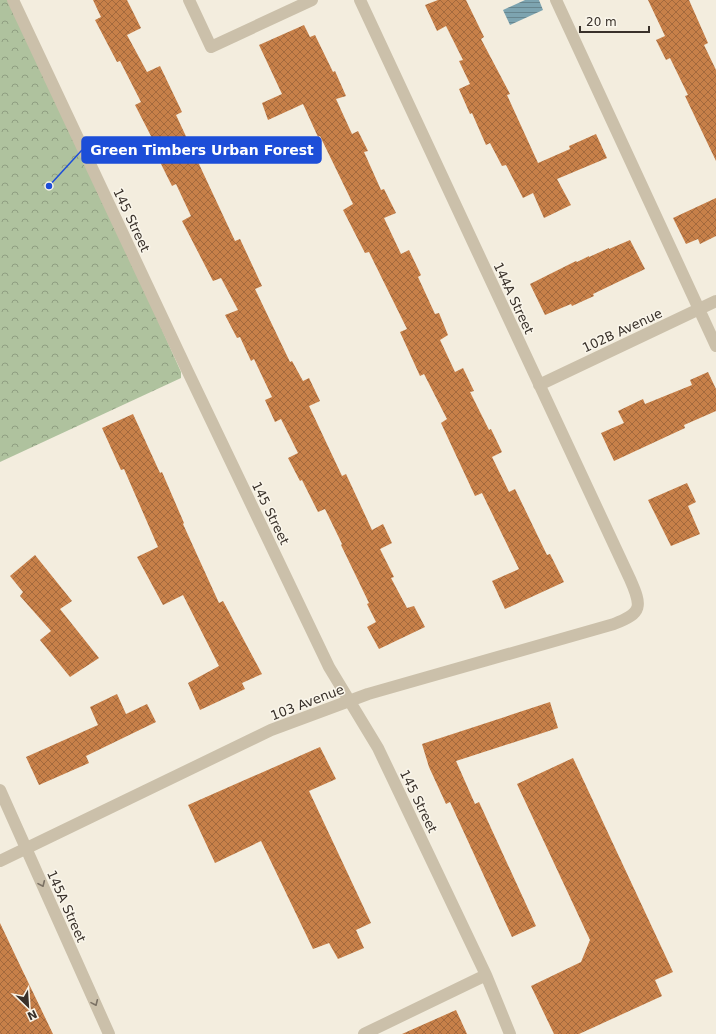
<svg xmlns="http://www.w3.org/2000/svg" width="716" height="1034" font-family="'DejaVu Sans',sans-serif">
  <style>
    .park { fill: url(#park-crowns) }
    .water { fill: url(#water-rules) }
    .building { fill: url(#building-cross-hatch) }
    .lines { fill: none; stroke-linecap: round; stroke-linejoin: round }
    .minor { stroke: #cbc0aa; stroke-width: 12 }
    .oneway { stroke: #7b7164 }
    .labels { text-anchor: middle; stroke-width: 3; stroke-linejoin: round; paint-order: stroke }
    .street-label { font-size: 13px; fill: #39312a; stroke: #faf6eb }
    .leader { fill: none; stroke: #1d4ed8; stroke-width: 1.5 }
    .callout-dot { fill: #1d4ed8; stroke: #faf6eb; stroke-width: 1.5 }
    .callout { fill: #1d4ed8; stroke: #1d4ed8; stroke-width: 1.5 }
    .callout-label { font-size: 14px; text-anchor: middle; font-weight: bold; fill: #fff }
  </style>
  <defs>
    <pattern id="park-crowns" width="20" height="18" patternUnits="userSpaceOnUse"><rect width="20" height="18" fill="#afc29e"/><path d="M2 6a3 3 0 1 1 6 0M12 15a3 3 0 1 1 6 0" fill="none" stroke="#8f9e81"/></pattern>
    <pattern id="water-rules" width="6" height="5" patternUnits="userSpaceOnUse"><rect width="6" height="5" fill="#7da4b0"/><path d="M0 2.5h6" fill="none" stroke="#67868f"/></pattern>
    <pattern id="building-cross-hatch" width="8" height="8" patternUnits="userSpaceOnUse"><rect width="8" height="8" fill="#c78049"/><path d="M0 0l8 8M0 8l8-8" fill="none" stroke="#a3693d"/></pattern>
  </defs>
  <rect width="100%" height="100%" fill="#f3edde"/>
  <path class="park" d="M0,0h15l166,372v6l-181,84z"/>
  <path class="water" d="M525,0h14l4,10 -33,15 -7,-15z"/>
  <path class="building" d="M93,0h34l14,28 -14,7 20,37 13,-6 22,46 -6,3 59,126 5,-2 22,47 -7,3 35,73 2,-1 11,20 6,-3 11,23 -11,5 33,70 4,-2 26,56 11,-6 9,19 -12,6 14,28 -3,1 16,30 7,-2 11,21 -46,22 -12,-22 9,-5 -9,-18 2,-1 -28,-58 1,-1 -17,-35 -7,3 -16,-32 -2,1 -12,-23 10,-5 -17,-34 -6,3 -10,-22 7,-3 -18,-38 -3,2 -11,-24 -3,1 -12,-23 13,-5 -17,-32 -8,3 -31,-60 9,-5 -15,-32 -4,2 -23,-46 3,-2 -17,-33 6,-3 -21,-41 -3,1 -22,-42 6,-3z
    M438,0h28l18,37 -3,2 29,55 -3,1 31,68 32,-14 -1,-3 27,-12 11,24 -50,21 14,26 -27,13 -11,-25 -10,5 -17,-33 -4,1 -12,-23 -4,2 -14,-32 -2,1 -11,-25 11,-5 -11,-23 4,-1 -17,-34 -9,5 -12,-26z
    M648,0h41l19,43 -4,2 12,25v91l-31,-65 3,-1 -18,-37 -4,2 -10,-20 9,-4z
    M304,25l6,12 5,-2 18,37 2,-1 11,25 -10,3 16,35 6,-3 10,20 -4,1 17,38 3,-1 12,24 -12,5 17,36 8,-4 12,25 -3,2 17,37 4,-1 9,22 -8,5 15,32 8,-4 11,23 -4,1 19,38 2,-1 11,23 -10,5 17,35 6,-3 32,66 3,-1 14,28 -59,27 -13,-28 27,-12 -37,-76 -7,3 -34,-73 6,-4 -23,-45 -4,2 -20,-44 7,-3 -38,-77 -4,1 -22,-43 10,-6 -33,-68 -2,1 -15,-33 -35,16 -6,-17 20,-9 -23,-49z
    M716,198v38l-16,8 -2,-5 -12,5 -13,-26z
    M630,240l15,29 -52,25 1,2 -22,10 -1,-2 -26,11 -15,-31 46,-23 1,1 12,-6v1l20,-9v1z
    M708,372l8,17v22l-32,14 1,3 -71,33 -13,-28 23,-10 -6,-12 25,-12 2,5 47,-19 -2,-5z
    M133,414l27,59 2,-1 22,51 -1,1 36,79 4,-2 39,73 -20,9 3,6 -45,21 -12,-27 31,-17 -36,-71 -20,10 -26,-48 21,-10 -34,-78 -3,1 -19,-42z
    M687,483l9,19 -8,4 12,28 -29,12 -23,-46z
    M35,555l37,46 -12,8 39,49 -29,19 -30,-37 11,-9 -31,-35 3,-4 -13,-16z
    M117,694l9,20 21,-10 9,18 -70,34 3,7 -50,22 -13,-28 72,-32 -8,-18z
    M550,702l8,26 -102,33 19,43 4,-2 57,124 -24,11 -62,-135 -4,2 -17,-37 -7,-23z
    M320,747l16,32 -27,12 62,132 -15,7 8,18 -26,11 -9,-16 -16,6 -52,-108 -46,22 -27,-58z
    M573,758l100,214 -18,8 7,16 -83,38h-25l-23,-48 50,-24 9,-22 -73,-156z
    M0,923l17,36 36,75h-53z
    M456,1010l11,24h-65z"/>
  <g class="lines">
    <path class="minor" d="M13,0l175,372 141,295 49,81 108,227 24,59
      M189,0l22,47 101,-47
      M556,0l160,346
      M539,385l177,-84
      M0,790l109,244
      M0,861l271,-131 97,-36 246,-70c29,-11 28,-18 16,-45l-270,-579
      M364,1034l122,-59"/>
  </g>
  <defs><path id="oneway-chevron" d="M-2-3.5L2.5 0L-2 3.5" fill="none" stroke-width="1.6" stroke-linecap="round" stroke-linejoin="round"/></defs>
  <g class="oneway">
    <use href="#oneway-chevron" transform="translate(42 884) rotate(66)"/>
    <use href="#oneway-chevron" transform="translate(95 1003) rotate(66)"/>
  </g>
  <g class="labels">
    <g class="street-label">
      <text transform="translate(132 220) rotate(65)" y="5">145 Street</text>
      <text transform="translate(514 298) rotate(65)" y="5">144A Street</text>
      <text transform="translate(622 330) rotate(-25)" y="5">102B Avenue</text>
      <text transform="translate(271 513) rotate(64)" y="5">145 Street</text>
      <text transform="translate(307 702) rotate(-21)" y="5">103 Avenue</text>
      <text transform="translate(419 801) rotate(64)" y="5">145 Street</text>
      <text transform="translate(67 906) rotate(66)" y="5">145A Street</text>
    </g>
  </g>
  <path class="leader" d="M49 186L82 150"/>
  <circle class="callout-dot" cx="49" cy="186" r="4"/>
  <rect class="callout" x="82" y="137" width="239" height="26" rx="4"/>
  <g class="callout-label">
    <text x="202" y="155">Green Timbers Urban Forest</text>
  </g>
  <g transform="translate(28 1006) rotate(155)" stroke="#faf6eb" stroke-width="3" paint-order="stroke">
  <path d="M0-3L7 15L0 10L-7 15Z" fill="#39312a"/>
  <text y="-6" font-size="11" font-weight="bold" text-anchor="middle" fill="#39312a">N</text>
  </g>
  <path d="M580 26v6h69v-6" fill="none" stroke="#39312a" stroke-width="2"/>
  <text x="586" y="26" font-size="12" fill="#39312a" stroke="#faf6eb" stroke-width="3" paint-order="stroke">20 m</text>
</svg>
